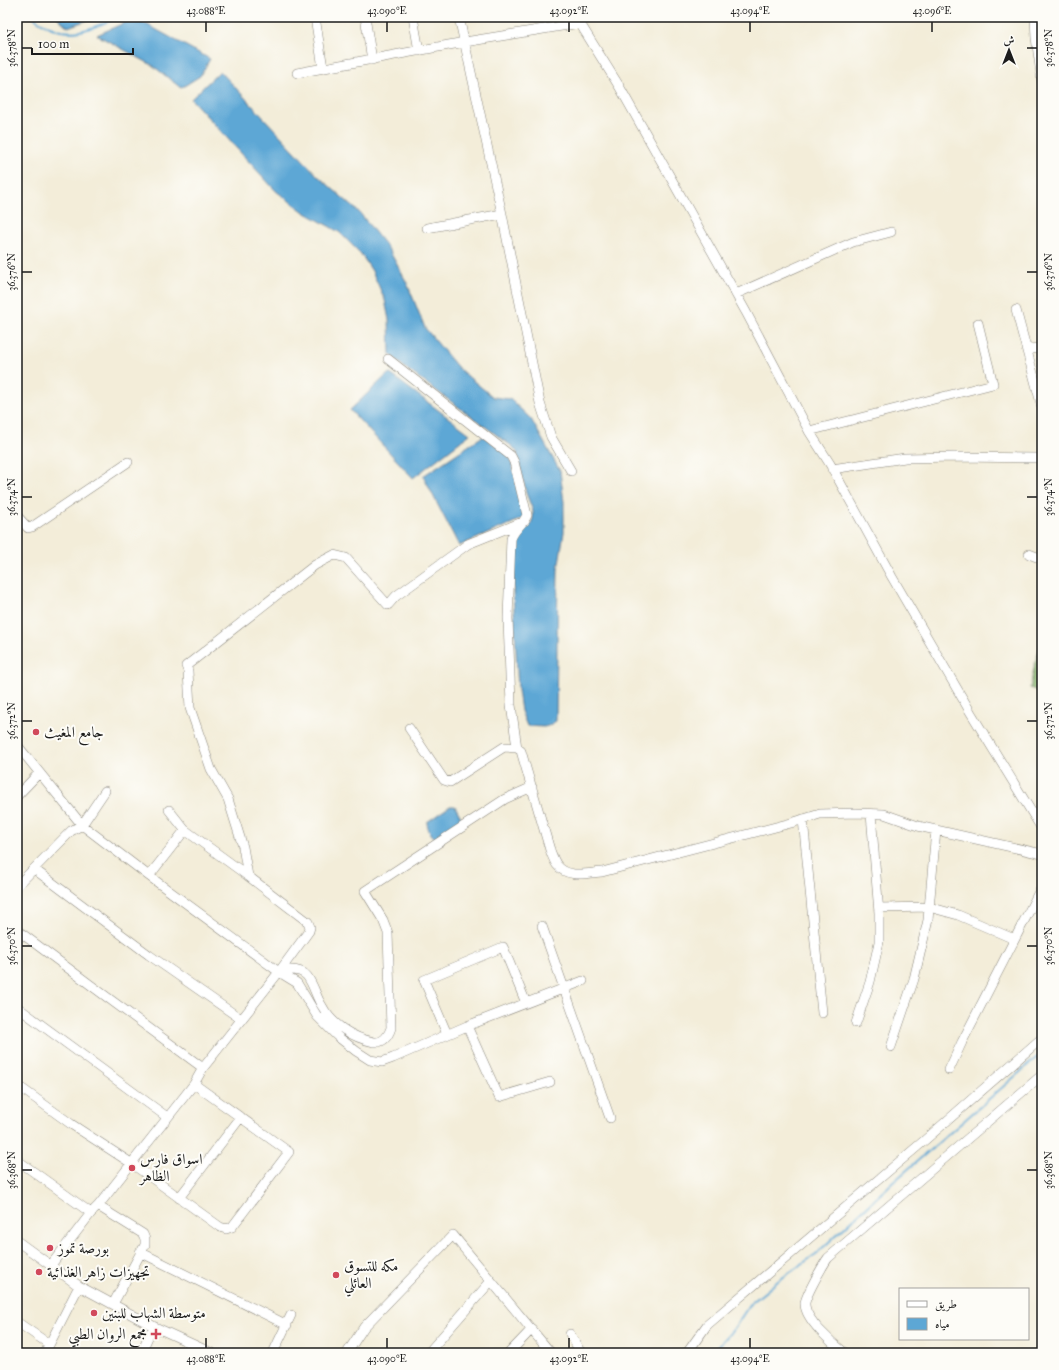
<svg xmlns="http://www.w3.org/2000/svg" width="1059" height="1370" font-family="'IM FELL Great Primer',Amiri,serif">
  <style>
    .forest { fill: #83b16a; stroke: #506643 }
    .water { fill: #5da7d5; stroke: #3c6278 }
    .lines { fill: none; stroke-linecap: round; stroke-linejoin: round }
    .stream { stroke: #5da7d5; stroke-width: 2 }
    .minor-casing { stroke: #88847a; stroke-width: 10 }
    .minor { stroke: #fff; stroke-width: 9 }
    .ticks { fill: none; stroke: #1c1c1c; stroke-width: 1.5 }
    .poi-dot { fill: #d1495b; stroke: #fdfcf7; stroke-width: 1.5 }
    .labels { text-anchor: middle; stroke-width: 4; stroke-linejoin: round; paint-order: stroke }
    .poi-label { font-size: 15px; fill: #1c1c1c; stroke: #fdfcf7; text-anchor: start }
    .neatline { fill: none; stroke: #1c1c1c; stroke-width: 1.5 }
    .ticks-label { font-size: 10px; text-anchor: middle; fill: #1c1c1c }
  </style>
  <rect width="100%" height="100%" fill="#fdfcf7"/>
  <filter id="ink" filterUnits="userSpaceOnUse"><feTurbulence type="fractalNoise" baseFrequency=".025" numOctaves="2"/><feDisplacementMap in="SourceGraphic" scale="8" xChannelSelector="R" yChannelSelector="G"/><feConvolveMatrix kernelMatrix="1 2 1 2 8 2 1 2 1" color-interpolation-filters="sRGB"/></filter>
  <filter id="wash" filterUnits="userSpaceOnUse"><feTurbulence type="fractalNoise" baseFrequency=".012" numOctaves="4" result="noise"/><feDisplacementMap in="SourceGraphic" scale="16" xChannelSelector="R" yChannelSelector="G"/><feGaussianBlur stdDeviation="0.9" result="paint"/><feColorMatrix in="noise" values="0 0 0 0 0 0 0 0 0 0 0 0 0 0 0 0 0 1.4 0 .05"/><feComposite in="paint" operator="in"/></filter>
  <g filter="url(#wash)">
    <rect width="100%" height="100%" fill="#f3edd9"/>
    <path class="forest" d="M1042,640v53l-12,-5 5,-25z"/>
    <path class="water" d="M57,17h39l-28,10z
      M135,18l75,41 -10,17 -19,12 -29,-23 -55,-30z
      M220,71l98,105 41,36 30,38 18,33 18,45 34,41 34,28 17,2 21,20 29,52 4,31v30l-6,37 -2,152 -8,5 -4,1 -17,-1 -6,-15 -3,-21 -5,-98 2,-49 3,-9 13,-10 2,-6v-7l-7,-18 -9,-41 -4,-5 -109,-80 -14,-13 -1,-34 -4,-20 -13,-29 -11,-17 -22,-22 -35,-20 -28,-21 -85,-92z
      M389,373l81,61 -57,44 -63,-68z
      M483,436l27,20 14,62 -65,28 -36,-70z
      M450,806h5l8,15 -2,4 -23,14c-7,-2 -11,-10 -11,-17z"/>
    <g class="lines">
      <path class="stream" d="M34,17c4,5 10,7 16,10 24,12 46,-1 69,-10
        M712,1353l21,-23 17,-26 28,-23 38,-27 75,-70 151,-131"/>
    </g>
  </g>
  <g filter="url(#ink)">
    <g class="lines">
      <g class="minor-casing">
        <path id="minor" d="M315,17l8,51
          M365,17l7,43
          M413,17l6,34
          M459,17l43,197 38,189 11,34 20,34
          M576,17l43,69 127,226 63,119 21,33 62,113 79,136 71,116
          M1035,17l1,21 6,43
          M297,73l168,-31 115,-19
          M427,228l75,-14
          M736,294l117,-52 38,-10
          M1016,310l26,97
          M1027,349l15,-1
          M388,359l123,97 3,6 13,53c-4,10 -13,14 -16,24l-3,79 3,87 6,43
          M809,431l184,-47 -15,-61
          M832,469l73,-11 49,-1 85,1 3,-1
          M17,516l11,12 4,-1 96,-65
          M1029,554l13,5
          M409,728l35,52 6,2 54,-35 13,1 4,3 29,99c2,5 4,11 7,15 11,14 31,8 45,7l189,-49 29,-9 36,-1 28,1 34,12 124,28
          M17,745l65,80 67,51 130,96 18,11 20,33 20,20 19,15 14,9 12,2 11,-4 74,-32 116,-45
          M17,796l22,-23
          M803,819l19,194
          M34,869l115,86 92,64
          M149,876l36,-46
          M248,876l-5,-29 -15,-48 -17,-30 -21,-61 -2,-37 -2,-5 129,-101 19,-10 12,3 42,47 8,-9 72,-52 57,-23
          M17,886l54,-55 11,-6 23,-34
          M879,908l50,-1 29,8 56,24
          M542,926l68,192
          M17,930l79,59 107,79
          M285,975l5,-5c6,0 13,1 17,6 7,9 9,21 15,30 10,19 31,32 52,36 9,1 14,-5 17,-14l-3,-95 -5,-13 -18,-29 140,-92 27,-12
          M17,1007l150,110
          M856,1023l14,-41 9,-40v-29l-8,-99
          M467,1026l32,71 51,-15
          M447,1034l-23,-54 79,-33 23,56
          M891,1047l23,-68 14,-59 8,-90
          M949,1070l13,-28 80,-156
          M17,1085l54,39 60,39 89,64 6,2 6,-2 57,-75 -95,-68
          M17,1160l74,53
          M179,1198l62,-81
          M98,1206l45,28 2,5v6l-32,59
          M17,1241l62,45 74,40 59,27
          M140,1252l147,73
          M51,1265l40,-52 7,-7 96,-122 9,-16 76,-96 30,-41 1,-4 -2,-5 -60,-46 -63,-46 -16,-20
          M17,1322l32,22
          M570,1334l11,19
          M45,1353l34,-67
          M141,1353l12,-27
          M273,1353l18,-38
          M347,1353l17,-26 89,-92 98,118
          M428,1353l63,-72
          M509,1353l23,-24
          M687,1353l20,-28 218,-185 117,-102
          M845,1353c-12,-9 -41,-34 -40,-50 1,-8 18,-38 23,-45l214,-183"/>
      </g>
      <use href="#minor" class="minor"/>
    </g>
  </g>
  <path class="ticks" d="M206,22v10M387,22v10M569,22v10M750,22v10M932,22v10M22,48h10M1027,48h10M22,272h10M1027,272h10M22,497h10M1027,497h10M22,721h10M1027,721h10M22,946h10M1027,946h10M22,1170h10M1027,1170h10M206,1338v10M387,1338v10M569,1338v10M750,1338v10"/>
  <g class="poi-dot">
    <circle cx="36" cy="732" r="4"/>
    <circle cx="132" cy="1168" r="4"/>
    <circle cx="50" cy="1248" r="4"/>
    <circle cx="39" cy="1272" r="4"/>
    <circle cx="336" cy="1275" r="4"/>
    <circle cx="94" cy="1313" r="4"/>
    <path d="M154 1328h4v4h4v4h-4v4h-4v-4h-4v-4h4z"/>
  </g>
  <g class="labels">
    <g class="poi-label">
      <text x="44" y="737">جامع المغيث</text>
      <text x="140" y="1164">اسواق فارس<tspan x="140" dy="17">الظاهر</tspan></text>
      <text x="58" y="1253">بورصة تموز</text>
      <text x="344" y="1271">مكه للتسوق<tspan x="344" dy="17">العائلي</tspan></text>
      <text x="47" y="1277">تجهيزات زاهر الغذائية</text>
      <text x="102" y="1318">متوسطة الشهاب للبنين</text>
      <text x="147" y="1339" text-anchor="end">مجمع الروان الطبي</text>
    </g>
  </g>
  <rect width="1059" height="1370" fill="none" stroke="#fdfcf7" stroke-width="44"/>
  <rect x="899" y="1288" width="130" height="52" fill="#fdfcf7" stroke="#a3a29f"/>
  <rect x="907" y="1301" width="20" height="6" fill="#ffffff" stroke="#a3a29f"/>
  <text x="935" y="1308" font-size="12" fill="#1c1c1c">طريق</text>
  <rect x="907" y="1318" width="20" height="12" fill="#5da7d5" stroke="#a3a29f"/>
  <text x="935" y="1328" font-size="12" fill="#1c1c1c">مياه</text>
  <g transform="translate(1009 50)" stroke="#fdfcf7" stroke-width="3" paint-order="stroke">
  <path d="M0-3L7 15L0 10L-7 15Z" fill="#1c1c1c"/>
  <text y="-6" font-size="11" font-weight="bold" text-anchor="middle" fill="#1c1c1c">ش</text>
  </g>
  <path d="M32 48v6h101v-6" fill="none" stroke="#1c1c1c" stroke-width="2"/>
  <text x="38" y="48" font-size="12" fill="#1c1c1c" stroke="#fdfcf7" stroke-width="3" paint-order="stroke">100 m</text>
  <rect x="22" y="22" width="1015" height="1326" class="neatline"/>
  <g class="ticks-label">
    <text x="206" y="14">43.088°E</text>
    <text x="387" y="14">43.090°E</text>
    <text x="569" y="14">43.092°E</text>
    <text x="750" y="14">43.094°E</text>
    <text x="932" y="14">43.096°E</text>
    <text transform="translate(11 48) rotate(-90)" y="4">36.378°N</text>
    <text transform="translate(1048 48) rotate(-90)" y="4">36.378°N</text>
    <text transform="translate(11 272) rotate(-90)" y="4">36.376°N</text>
    <text transform="translate(1048 272) rotate(-90)" y="4">36.376°N</text>
    <text transform="translate(11 497) rotate(-90)" y="4">36.374°N</text>
    <text transform="translate(1048 497) rotate(-90)" y="4">36.374°N</text>
    <text transform="translate(11 721) rotate(-90)" y="4">36.372°N</text>
    <text transform="translate(1048 721) rotate(-90)" y="4">36.372°N</text>
    <text transform="translate(11 946) rotate(-90)" y="4">36.370°N</text>
    <text transform="translate(1048 946) rotate(-90)" y="4">36.370°N</text>
    <text transform="translate(11 1170) rotate(-90)" y="4">36.368°N</text>
    <text transform="translate(1048 1170) rotate(-90)" y="4">36.368°N</text>
    <text x="206" y="1362">43.088°E</text>
    <text x="387" y="1362">43.090°E</text>
    <text x="569" y="1362">43.092°E</text>
    <text x="750" y="1362">43.094°E</text>
  </g>
</svg>
